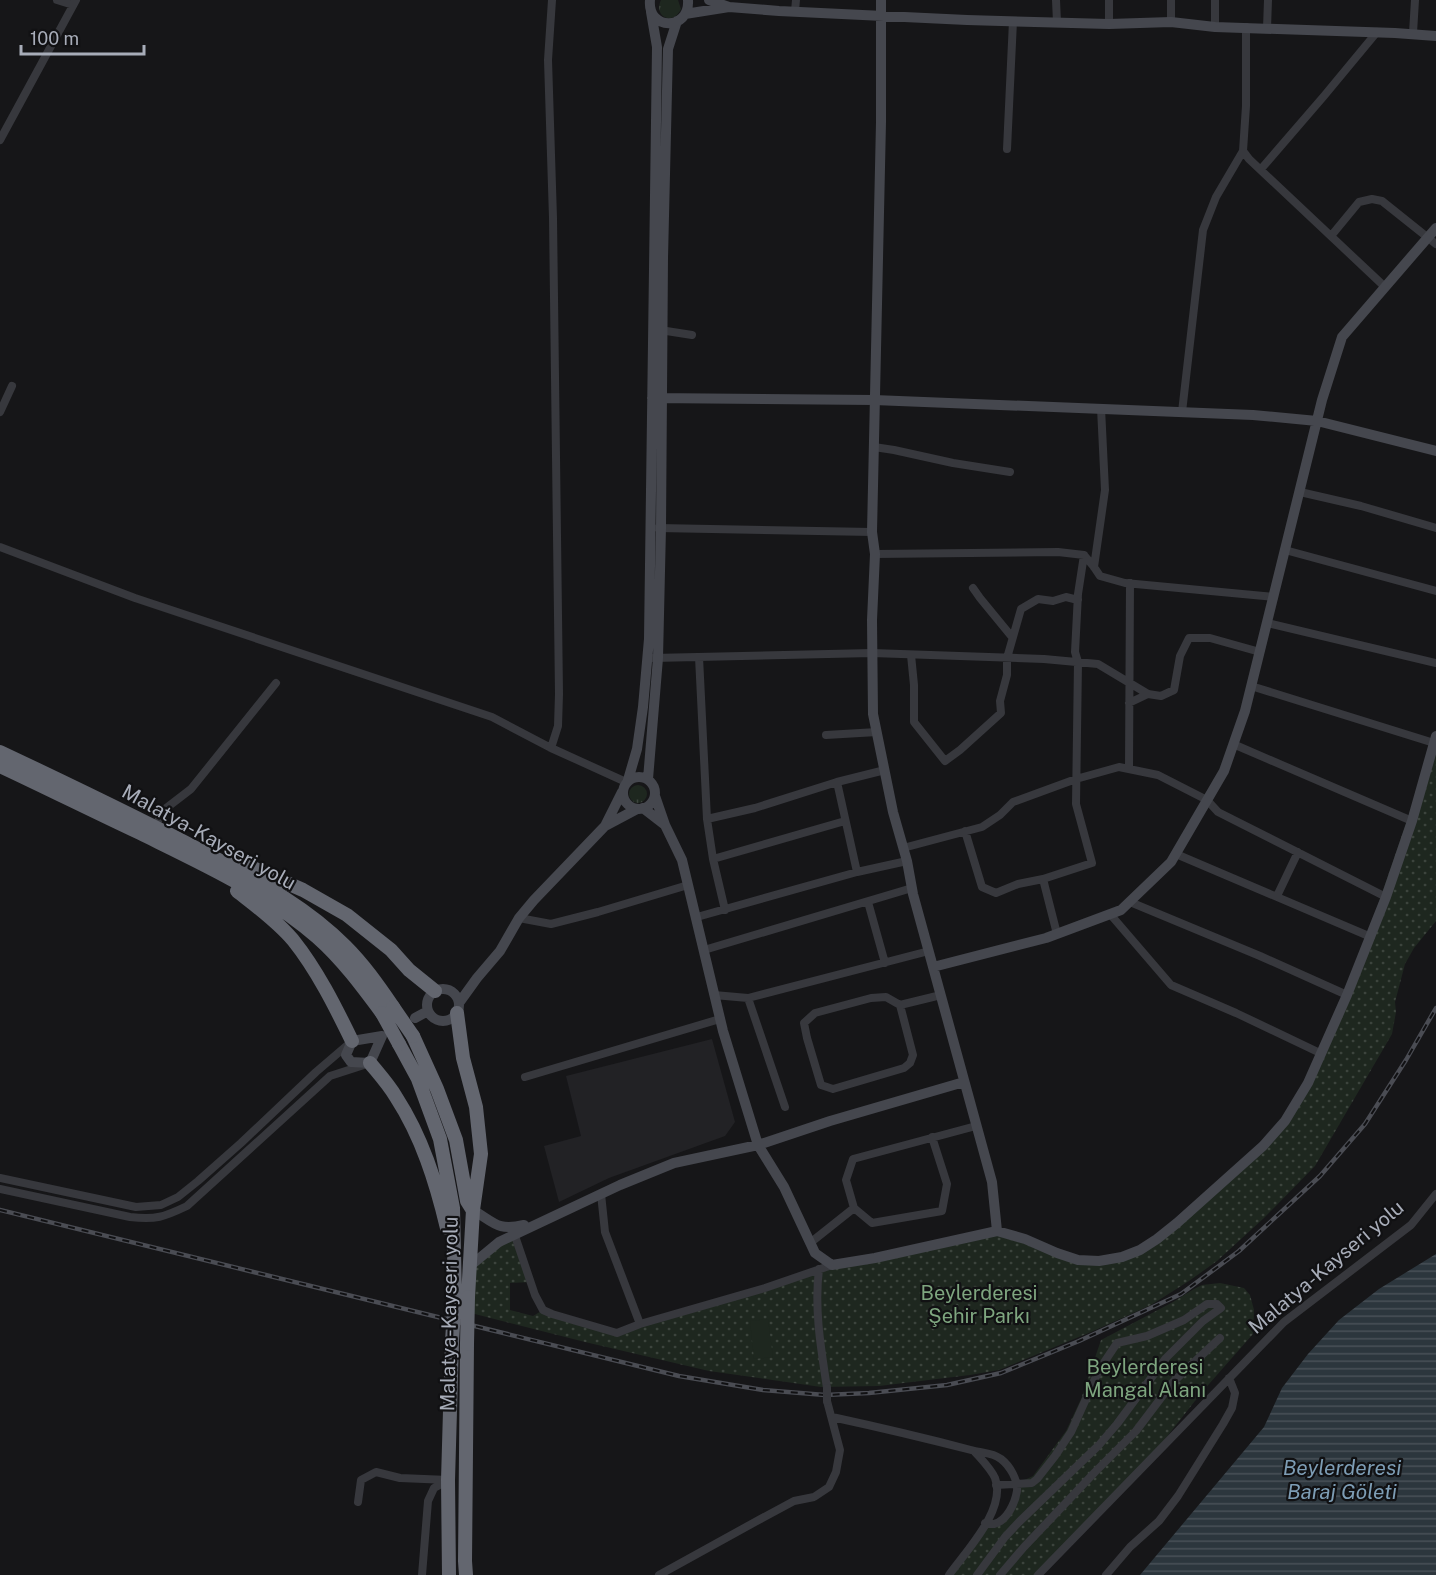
<svg xmlns="http://www.w3.org/2000/svg" width="1436" height="1575" font-family="'Public Sans',sans-serif">
  <style>
    .built { fill: #222225 }
    .grass { fill: url(#grass-tufts) }
    .park { fill: url(#park-dots) }
    .garden { fill: #1e271f }
    .water { fill: url(#water-rules) }
    .lines { fill: none; stroke-linecap: round; stroke-linejoin: round }
    .street { stroke: #37383d; stroke-width: 8 }
    .secondary { stroke: #45474e; stroke-width: 10 }
    .highway { stroke: #63666f; stroke-width: 14 }
    .rail-casing { stroke: #4a4c53; stroke-width: 4.5 }
    .rail { stroke: #111113; stroke-width: 2; stroke-dasharray: 7; stroke-linecap: butt }
    .street-bridge { stroke: #37383d; stroke-width: 8 }
    .highway-bridge { stroke: #63666f; stroke-width: 14 }
    .labels { text-anchor: middle; stroke-width: 4.5; stroke-linejoin: round; paint-order: stroke }
    .street-label { font-size: 20px; fill: #a8adb9; stroke: #111113 }
    .park-label { font-size: 20px; fill: #7ea57f; stroke: #111113 }
    .water-label { font-size: 21px; font-style: italic; fill: #7d9db5; stroke: #111113 }
  </style>
  <defs>
    <pattern id="grass-tufts" width="24" height="20" patternUnits="userSpaceOnUse" patternTransform="scale(1.5)"><rect width="24" height="20" fill="#1e271f"/><path d="M3 7l-1-3M5 7V3M7 7l1-3M15 17l-1-3M17 17v-4M19 17l1-3" fill="none" stroke="#3c443d"/></pattern>
    <pattern id="park-dots" width="8" height="8" patternUnits="userSpaceOnUse" patternTransform="scale(1.5)"><rect width="8" height="8" fill="#1e271f"/><path d="M2 2h.1M6 6h.1" fill="none" stroke="#3c443d" stroke-width="1.8" stroke-linecap="round"/></pattern>
    <pattern id="water-rules" width="6" height="5" patternUnits="userSpaceOnUse" patternTransform="scale(1.5)"><rect width="6" height="5" fill="#2c363d"/><path d="M0 2.5h6" fill="none" stroke="#485057"/></pattern>
  </defs>
  <rect width="100%" height="100%" fill="#161618"/>
  <path class="built" d="M712,1039l23,83 -10,14 -116,42 -50,24 -15,-56 37,-10 -15,-60z"/>
  <path class="grass" d="M661,0h17l3,9c-8,17 -28,8 -20,-9z
    M629 794a9 9 0 1 1 18 0a9 9 0 1 1-18 0Z"/>
  <path class="park" d="M1436,736v185l-22,27 -9,16 -10,38 1,10 -4,22 -77,132 -51,52 -47,43 -28,20 -38,24 -60,27 -92,38 -29,5 -91,11 -58,1 -112,-16 -124,-29 -118,-30 3,-46 44,-32 17,48 -21,1v27l23,6 10,-6 74,23 215,-68 165,-34 81,29 62,-10 145,-129 62,-126z
    M1220,1283l24,5 6,7 4,15 -1,24 -51,58 -55,70 -109,113h-89l36,-52 9,1 17,-16 5,-24 17,-8 33,-45 15,-32 20,-59 72,-38 21,-13 8,-4z"/>
  <path class="garden" d="M768,1319l5,38 -19,2 -4,-38z"/>
  <path class="water" d="M1436,1254v321h-296l124,-148 18,-39 26,-34 31,-34 40,-31z"/>
  <g class="lines">
    <path class="street" d="M57,0l16,5
      M1056,0l1,22
      M1171,0v22
      M795,11l1,-11
      M1109,24v-24
      M1215,27v-27
      M1267,28l1,-28
      M1413,33l2,-33
      M0,140l76,-140
      M1007,149l6,-128
      M1243,151l6,8 136,128
      M1261,169l63,-73 53,-64
      M1331,236l28,-34 13,-3 10,2 54,43
      M660,330l32,5
      M0,412l12,-26
      M1182,412l21,-182 13,-33 27,-46 3,-45v-79
      M874,447l20,3 59,13 57,9
      M1300,492l61,14 75,22
      M658,528l214,4
      M0,547l135,51 357,119 59,31 75,34
      M1285,550l151,41
      M875,554l183,-2 26,3 10,12 6,9 25,7 149,14
      M1094,567l11,-77 -4,-82
      M973,588l7,10 32,39
      M1267,623l169,40
      M911,655l3,30v37l31,39 15,-11 41,-37 -1,-12 7,-26v-17l14,-49 17,-10 15,2 13,-4 12,3
      M699,657l8,162 6,40 12,51
      M653,658l219,-5 172,6 54,5 50,30 13,2 13,-6 6,-34 9,-18h21l50,14
      M1251,686l183,57
      M1129,703l19,-9
      M826,735l51,-3
      M1233,744l179,77
      M551,748l7,-22 1,-32 -6,-476 -5,-158 4,-60
      M1129,769l1,-186
      M837,782l20,90
      M707,819l48,-11 82,-26 48,-12
      M155,826l10,-17 26,-20 85,-106
      M965,831l17,56 14,6 22,-9 25,-5
      M903,848l79,-21 18,-12 13,-13 63,-23 43,-12 39,8 49,25 11,12 168,85
      M1176,854l195,83
      M713,859l132,-38
      M1277,896l21,-44
      M868,902l17,61
      M1130,902l130,54 87,39
      M1110,914l61,71 65,28 84,40
      M697,917l160,-45 50,-11
      M519,918l32,6 47,-12 90,-27
      M1057,934l-14,-55 49,-16 -16,-59 2,-142 -3,-10 3,-58 6,-39
      M704,950l208,-62
      M714,995l34,3 181,-47
      M748,998l37,109
      M900,1005l13,50 -3,8 -6,5 -71,21 -12,-4 -14,-47 -3,-15 11,-10 56,-15 15,-1 14,8 41,-10
      M525,1077l195,-58
      M0,1178l136,29 25,-2 17,-8 20,-16 43,-38 75,-71 35,-30
      M0,1189l130,28c26,3 34,0 57,-11l143,-130 34,-11
      M601,1194l4,38 35,92 125,-36 67,-23
      M854,1208l18,15 70,-12 5,-27 -15,-47
      M513,1230l22,65 8,15 9,4 65,19 23,-9
      M810,1243l44,-35 -8,-28 7,-21 123,-33
      M819,1269c-5,40 2,80 8,119
      M832,1417c46,10 93,21 139,33 10,3 21,2 30,9 9,7 17,21 16,32 -2,12 -10,30 -23,33 -2,0 -6,0 -9,-1
      M358,1502l3,-22 15,-8 24,6 48,2
      M422,1575l6,-74 6,-13 13,-7
      M659,1575l96,-53 39,-21 20,-4 15,-10 7,-15 4,-22 -13,-49
      M949,1575c17,-24 58,-66 46,-97 -4,-9 -13,-18 -20,-26
      M977,1575l28,-38 14,-15 80,-77 18,-21 49,-66 37,-37 18,-13 -4,-4h-10l-23,16 -37,16 -30,7 -18,27 -28,62 -16,24 -18,23 -5,4 -36,2
      M1000,1575l24,-28 71,-75 41,-41 37,-49 47,-44
      M1038,1575l246,-253 127,-97 25,-31
      M1106,1575l24,-28 29,-26 19,-25 45,-72 9,-16 3,-15 -6,-15"/>
    <path class="secondary" d="M650,0c-3,31 40,31 38,0
      M881,0v122l-9,410 3,22 -3,66 1,94 20,98 14,49 6,33 79,288 5,49
      M729,7l50,4 188,9 142,4 62,-2 44,5 180,6 41,3
      M685,14l44,-7 -20,-7
      M652,398l222,2 379,15 64,6 119,30
      M623 793a16 16 0 1 1 32 0a16 16 0 1 1-32 0Z
      M648,779l10,-121 3,-130 2,-270 5,-209 9,-28
      M628,780l9,-31 6,-42 6,-68 8,-592 -6,-35
      M622,792l-17,34 32,-17
      M643,808l22,17 -10,-29
      M665,825l17,35 41,171 35,114 26,42 31,66 17,12 43,-7 122,-27 28,8 32,14 21,7 21,1 23,-4 18,-7 17,-11 20,-16 86,-77 22,-25 23,-38 39,-88 39,-98 26,-76 24,-85
      M933,967l113,-29 75,-28 50,-48 53,-91 21,-60 77,-311 20,-63 94,-109
      M427 1005a16 16 0 1 1 32 0a16 16 0 1 1-32 0Z
      M459,1003l18,-25 23,-27 19,-33 15,-18 71,-74
      M415,1018l13,-7
      M382,1036l-12,27 -19,-1 -5,-7 6,-14z
      M473,1210c22,13 24,21 51,15
      M470,1266l29,-24 121,-57 54,-22 84,-18 72,-24 134,-39"/>
    <path class="highway" d="M0,752c72,34 143,68 213,105 46,25 95,51 132,89 19,19 33,39 48,61
      M0,766c47,22 93,45 140,67 61,30 125,59 177,104 25,22 45,49 65,76
      M235,860l68,30 44,25 44,35 18,20 26,21
      M237,891c19,15 40,30 56,49 24,30 42,66 59,101
      M457,1013l6,45 13,49 5,47 -8,56 -5,87
      M413,1036l24,53 19,51 11,61 5,8
      M399,1044l19,35 22,60 13,69 2,89
      M370,1063c9,11 19,22 26,34 26,40 40,85 51,131
      M449,1575l-1,-95 4,-139
      M466,1575l-1,-14 2,-217"/>
    <g class="rail-casing">
      <path id="rail" d="M0,1210l679,166 84,14 62,5 44,-2 78,-8 54,-12 78,-32 102,-47 58,-43 81,-75 45,-52 41,-64 30,-52"/>
    </g>
    <use href="#rail" class="rail"/>
    <path class="street-bridge" d="M827,1401v-13"/>
    <path class="highway-bridge" d="M393,1007l20,29
      M382,1013l17,31
      M452,1341l3,-44
      M467,1344l1,-47"/>
  </g>
  <g class="labels">
    <g class="street-label">
      <text transform="translate(209 837) rotate(29)" y="7">Malatya-Kayseri yolu</text>
      <text transform="translate(1326 1267) rotate(-40)" y="7">Malatya-Kayseri yolu</text>
      <text transform="translate(449 1314) rotate(-89)" y="7">Malatya-Kayseri yolu</text>
    </g>
    <g class="park-label">
      <text x="979" y="1300">Beylerderesi<tspan x="979" dy="23">Şehir Parkı</tspan></text>
      <text x="1145" y="1374">Beylerderesi<tspan x="1145" dy="23">Mangal Alanı</tspan></text>
    </g>
    <g class="water-label">
      <text x="1342" y="1475">Beylerderesi<tspan x="1342" dy="24">Baraj Göleti</tspan></text>
    </g>
  </g>
  <path d="M21 45v9h123v-9" fill="none" stroke="#a8adb9" stroke-width="3"/>
  <text x="30" y="45" font-size="18" fill="#a8adb9" stroke="#111113" stroke-width="4.5" paint-order="stroke">100 m</text>
</svg>
